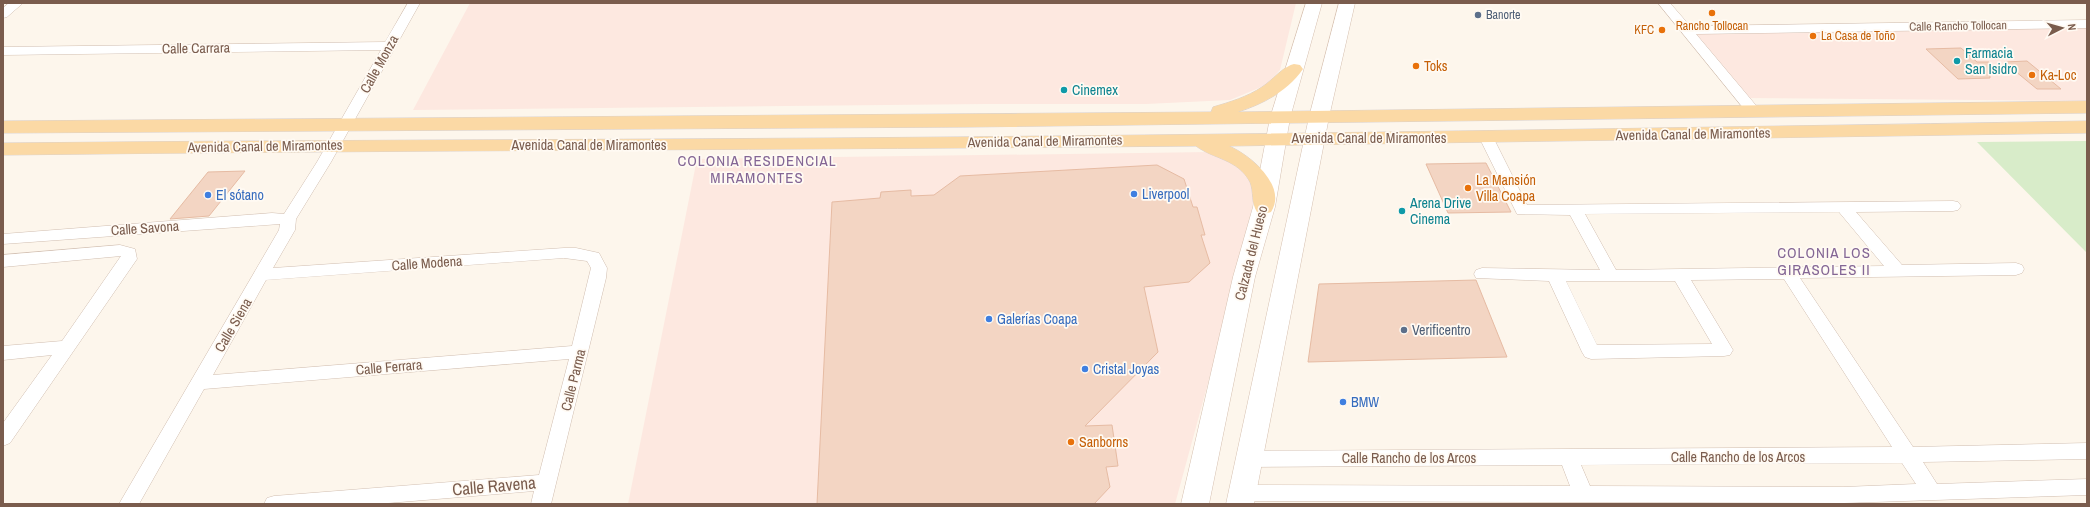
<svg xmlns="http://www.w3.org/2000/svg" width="2090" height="507" font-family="'Archivo Narrow',sans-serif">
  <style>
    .commercial { fill: #fde8e0 }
    .green { fill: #d8ecc9 }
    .building { fill: #f3d5c3; stroke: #e6bba3 }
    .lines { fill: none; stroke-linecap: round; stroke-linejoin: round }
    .street-casing { stroke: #d1beb0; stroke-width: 1 }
    .secondary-casing { stroke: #d6c0b0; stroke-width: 1 }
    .primary-casing { stroke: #dad1cd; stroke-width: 1 }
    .street { fill: #fff; fill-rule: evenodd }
    .secondary { fill: #fff; fill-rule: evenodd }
    .primary { fill: #fbd9a5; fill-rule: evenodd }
    .food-dot { fill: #e8710a; stroke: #fffaf3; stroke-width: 1.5 }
    .service-dot { fill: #5c6f8a; stroke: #fffaf3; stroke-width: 1.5 }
    .culture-dot { fill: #0f9aa8; stroke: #fffaf3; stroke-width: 1.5 }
    .shop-dot { fill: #3f7fe0; stroke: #fffaf3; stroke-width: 1.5 }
    .labels { text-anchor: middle; stroke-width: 3.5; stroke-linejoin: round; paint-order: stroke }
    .far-service-label { font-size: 12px; fill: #4e5e75; stroke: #fffaf3; text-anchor: start }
    .far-food-label { font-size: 12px; fill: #c56008; stroke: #fffaf3 }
    .far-street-label { font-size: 12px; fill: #7a5c4d; stroke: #fffaf3 }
    .street-label { font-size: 14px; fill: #7a5c4d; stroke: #fffaf3 }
    .culture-label { font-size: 14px; fill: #0d838f; stroke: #fffaf3; text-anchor: start }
    .food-label { font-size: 14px; fill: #c56008; stroke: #fffaf3; text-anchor: start }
    .shop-label { font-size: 14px; fill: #366cbe; stroke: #fffaf3; text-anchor: start }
    .service-label { font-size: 14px; fill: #4e5e75; stroke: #fffaf3; text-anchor: start }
    .neighbourhood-label { font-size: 15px; letter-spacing: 1px; fill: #846695; stroke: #fffaf3 }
    .near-street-label { font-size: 17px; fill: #7a5c4d; stroke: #fffaf3 }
  </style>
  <rect width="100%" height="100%" fill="#fdf6ec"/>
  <path class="commercial" d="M470,3h826l-16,67 -14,15 -36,15 -84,4h-160l-573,6z
    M2087,25v76l-344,-3 -58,-72z
    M1209,152l31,13 12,14 3,17 -32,132 -48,176h-547l69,-345z"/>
  <path class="green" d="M2087,141v112l-110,-111z"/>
  <path class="building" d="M1961,48l16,14h12l1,16 -32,1 -32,-30z
    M2027,61l34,28h-24l-33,-27z
    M1486,163l25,49 -63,1 -22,-49z
    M1157,165l27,14 9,28h4l8,28h-4l9,28 -21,19 -45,5 14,65 -73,74 27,-1 6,41 -12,1 4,20 -16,17h-277l15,-302 48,-4 1,-6 30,-2v6l23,-1 26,-19z
    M245,171l-36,45 -39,3 38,-47z
    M1476,280l31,77 -199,5 11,-78z"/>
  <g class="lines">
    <g class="street-casing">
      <path id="street" d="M9,3h14l-16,14 -4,1v-10z
        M408,3h12l-89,159 -35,57 -1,11 -22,38 291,-20h12l23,5 8,15 -1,10 -55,226h-20l3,-13 -158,13h-112l3,-6 7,-2 265,-21 30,-116 -365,30 -65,115h-20l160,-274 1,-6 -277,20v-10l269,-21 12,1 33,-52 64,-112 -378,5v-8l382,-5zM564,258l23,3 4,7 -19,78 -359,29 53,-95z
        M1658,3h12l20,23 397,-6v8l-391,6 63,75 2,3 -2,3h-10z
        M1486,133l5,1 2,3 34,68 426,-4 5,1 3,4 -3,4 -5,1 -97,1 46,53 114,-2 6,2 2,4 -2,4 -6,2 -216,3 113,169 174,-4v16l-164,3 14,22 150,-5v16l-243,8 -602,-2 -7,-2 -3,-6 3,-6 7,-2 328,1 -8,-21 -313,2 -7,-3 -3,-5 3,-5 7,-3 643,-4 -108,-168 -93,1 42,70 -3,5 -6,1 -133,3 -6,-2 -3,-5 -33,-71 -73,-3 -2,-4 2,-4 6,-2 118,2 -30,-55 -53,-1 -38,-77 2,-3zM1839,212l45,54 -268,4 -31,-56zM1566,281h109l37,63 -115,1zM1902,463l14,21 -72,3 -254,-1 -9,-21z
        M120,245l15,4 2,10 -127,184 -7,3v-23l49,-68 -49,5v-14l59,-5 59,-85 -118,11v-12z"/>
    </g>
    <g class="secondary-casing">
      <path id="secondary" d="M1306,3h16l-32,115 -15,89 -20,70 -46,227h-28l52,-227 20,-70 17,-89z
        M1339,3h16l-26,114 -75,387h-28l83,-387z"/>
    </g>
    <g class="primary-casing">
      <path id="primary" d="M1294,64l6,1 3,4c-15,22 -40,35 -65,43l849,-11v12l-1117,14 -967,6v-12l1208,-9 2,-5c17,-5 34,-10 49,-20 11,-7 20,-20 32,-23z
        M2087,121v12l-858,13c21,9 59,40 42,66l-7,2 -7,-2c-6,-9 -3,-20 -7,-30 -12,-23 -37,-23 -54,-36 -398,4 -795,4 -1193,9v-12c276,-3 552,-3 827,-5 419,-3 838,-10 1257,-17z"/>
    </g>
    <use href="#street" class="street"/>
    <use href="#secondary" class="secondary"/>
    <use href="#primary" class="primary"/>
  </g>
  <g class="food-dot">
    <circle cx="1712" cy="13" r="4"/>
    <circle cx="1662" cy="30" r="4"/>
    <circle cx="1813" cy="36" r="4"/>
    <circle cx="1416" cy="66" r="4"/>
    <circle cx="2032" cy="75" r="4"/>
    <circle cx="1468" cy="188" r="4"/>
    <circle cx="1071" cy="442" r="4"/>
  </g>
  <g class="service-dot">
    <circle cx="1478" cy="15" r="4"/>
    <circle cx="1404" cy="330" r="4"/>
  </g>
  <g class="culture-dot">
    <circle cx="1957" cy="61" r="4"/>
    <circle cx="1064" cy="90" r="4"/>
    <circle cx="1402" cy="211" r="4"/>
  </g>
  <g class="shop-dot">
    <circle cx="1134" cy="194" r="4"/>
    <circle cx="208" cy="195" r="4"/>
    <circle cx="989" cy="319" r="4"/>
    <circle cx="1085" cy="369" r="4"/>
    <circle cx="1343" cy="402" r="4"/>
  </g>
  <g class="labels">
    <g class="far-service-label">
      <text x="1486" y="19">Banorte</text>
    </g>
    <g class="far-food-label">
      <text x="1712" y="30">Rancho Tollocan</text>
      <text x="1654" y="34" text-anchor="end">KFC</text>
      <text x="1821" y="40" text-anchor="start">La Casa de Toño</text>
    </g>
    <g class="far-street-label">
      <text transform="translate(1958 26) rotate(-1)" y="4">Calle Rancho Tollocan</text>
    </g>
    <g class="street-label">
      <text transform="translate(196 48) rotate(-1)" y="5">Calle Carrara</text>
      <text transform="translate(379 64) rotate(-61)" y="5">Calle Monza</text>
      <text transform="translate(1693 134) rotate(-1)" y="5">Avenida Canal de Miramontes</text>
      <text x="1369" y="143">Avenida Canal de Miramontes</text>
      <text transform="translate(1045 141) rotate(-1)" y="5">Avenida Canal de Miramontes</text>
      <text x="589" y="150">Avenida Canal de Miramontes</text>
      <text transform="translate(265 146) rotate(-1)" y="5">Avenida Canal de Miramontes</text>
      <text transform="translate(145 228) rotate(-4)" y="5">Calle Savona</text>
      <text transform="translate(1251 253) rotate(-76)" y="5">Calzada del Hueso</text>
      <text transform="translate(427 263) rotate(-4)" y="5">Calle Modena</text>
      <text transform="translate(233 325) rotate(-60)" y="5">Calle Siena</text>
      <text transform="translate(389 367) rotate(-5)" y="5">Calle Ferrara</text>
      <text transform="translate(573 380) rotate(-76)" y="5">Calle Parma</text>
      <text x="1738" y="462">Calle Rancho de los Arcos</text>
      <text x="1409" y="463">Calle Rancho de los Arcos</text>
    </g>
    <g class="culture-label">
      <text x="1965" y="58">Farmacia<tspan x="1965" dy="16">San Isidro</tspan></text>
      <text x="1072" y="95">Cinemex</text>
      <text x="1410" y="208">Arena Drive<tspan x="1410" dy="16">Cinema</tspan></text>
    </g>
    <g class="food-label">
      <text x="1424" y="71">Toks</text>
      <text x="2040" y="80">Ka-Loc</text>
      <text x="1476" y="185">La Mansión<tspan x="1476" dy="16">Villa Coapa</tspan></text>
      <text x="1079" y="447">Sanborns</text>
    </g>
    <g class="shop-label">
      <text x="1142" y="199">Liverpool</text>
      <text x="216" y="200">El sótano</text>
      <text x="997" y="324">Galerías Coapa</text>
      <text x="1093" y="374">Cristal Joyas</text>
      <text x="1351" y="407">BMW</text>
    </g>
    <g class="service-label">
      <text x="1412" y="335">Verificentro</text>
    </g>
    <g class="neighbourhood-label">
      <text x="757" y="166">COLONIA RESIDENCIAL<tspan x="757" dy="17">MIRAMONTES</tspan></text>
      <text x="1824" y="258">COLONIA LOS<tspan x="1824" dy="17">GIRASOLES II</tspan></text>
    </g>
    <g class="near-street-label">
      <text transform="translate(494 486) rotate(-5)" y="6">Calle Ravena</text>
    </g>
  </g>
  <rect width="2090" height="507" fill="none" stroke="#7a5c4d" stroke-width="8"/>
  <g transform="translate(2062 28) rotate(84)" stroke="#fffaf3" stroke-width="3" paint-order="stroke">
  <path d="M0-3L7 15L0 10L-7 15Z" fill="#7a5c4d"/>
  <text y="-6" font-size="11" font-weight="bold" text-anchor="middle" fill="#7a5c4d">N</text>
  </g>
</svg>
